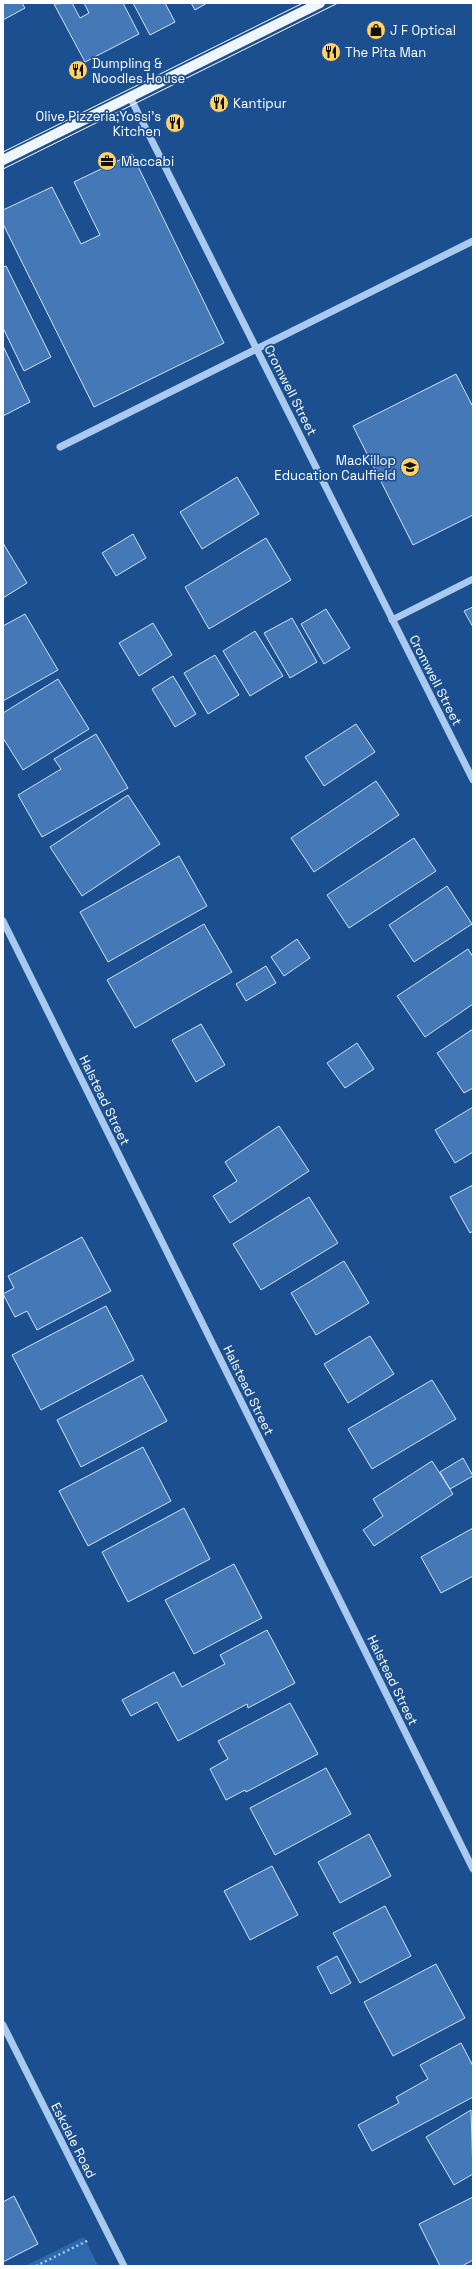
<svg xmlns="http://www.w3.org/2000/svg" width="476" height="2269" font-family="'Space Grotesk',sans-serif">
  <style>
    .green { fill: #2e69ad }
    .building { fill: #4478b7; stroke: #cfe3fa }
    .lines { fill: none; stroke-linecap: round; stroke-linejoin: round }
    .path { stroke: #a9c9ee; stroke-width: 2.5; stroke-dasharray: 2 3; stroke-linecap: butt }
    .minor { stroke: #a9c9ee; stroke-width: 7 }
    .major { stroke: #f0f6ff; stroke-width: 10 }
    .tram { stroke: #fff; stroke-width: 1 }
    .labels { text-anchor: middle; stroke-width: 3.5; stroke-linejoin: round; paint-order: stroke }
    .poi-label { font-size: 13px; fill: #fff; stroke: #1b4f8f; text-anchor: start }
    .street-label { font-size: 13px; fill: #fff; stroke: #1b4f8f }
  </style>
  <rect width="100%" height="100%" fill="#1b4f8f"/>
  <path class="green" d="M84,2237l14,29h-73z"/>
  <path class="building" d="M3,3h19l3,5 -22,12z
    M72,3l8,15 9,-5 -5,-10h39l16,31 -54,28 -31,-58z
    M133,3h32l10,19 -25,13z
    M191,3h16l-12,7z
    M132,154l92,189 -130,64 -91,-183v-14l49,-23 29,57 19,-9 -26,-53z
    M6,266l45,91 -27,14 -21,-43v-61z
    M3,346l27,56 -27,14z
    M456,374l17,33v108l-60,30 -60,-119z
    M237,477l22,37 -57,35 -22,-37z
    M133,534l13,24 -30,18 -14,-23z
    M266,538l25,42 -82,49 -24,-42z
    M3,543l24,40 -24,15z
    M473,607v20l-9,-16z
    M326,609l24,39 -26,16 -23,-40z
    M25,614l33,56 -55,31v-75z
    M292,618l25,44 -27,16 -26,-45z
    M153,623l19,32 -33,21 -20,-33z
    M255,631l28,45 -33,20 -27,-45z
    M215,655l24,40 -31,19 -24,-41z
    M173,676l23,38 -21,13 -23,-38z
    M58,679l31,50 -66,41 -20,-32v-25z
    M356,724l19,28 -51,34 -19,-29z
    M96,734l32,54 -86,49 -24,-42 43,-26 -7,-10z
    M376,781l23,34 -85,57 -23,-34z
    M128,795l32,49 -78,52 -32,-49z
    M414,838l22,33 -87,57 -22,-33z
    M179,856l28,50 -99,56 -28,-50z
    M447,886l25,38 -58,38 -25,-37z
    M204,924l28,48 -97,56 -28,-48z
    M297,939l13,19 -26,18 -13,-19z
    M468,949l5,8v47l-48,33 -28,-41z
    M266,966l10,17 -30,18 -10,-17z
    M201,1024l24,41 -29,17 -24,-42z
    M473,1029v59l-9,5 -27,-40z
    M357,1043l17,26 -29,19 -18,-25z
    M473,1107v45l-18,11 -20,-33z
    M279,1126l30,45 -79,52 -17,-27 24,-15 -12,-19z
    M473,1185v46l-3,2 -20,-36z
    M309,1197l29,46 -77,47 -28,-46z
    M82,1237l29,54 -74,39 -10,-19 -12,6 -12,-23 11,-6 -6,-12z
    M344,1261l25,42 -53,32 -25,-42z
    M106,1306l28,54 -93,50 -29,-55z
    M370,1336l24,38 -46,29 -24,-39z
    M142,1375l25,46 -86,46 -24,-47z
    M432,1380l24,39 -84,50 -24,-40z
    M143,1447l28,54 -83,45 -29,-55z
    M463,1458l10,18 -23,13 -10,-17z
    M432,1461l21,33 -79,52 -11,-16 20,-14 -10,-17z
    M184,1508l26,51 -82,43 -26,-50z
    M473,1528v48l-32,17 -20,-36z
    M234,1564l28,54 -68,36 -29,-54z
    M267,1630l28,53 -47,25 -1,-4 -69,37 -21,-39 -26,14 -9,-16 52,-28 8,15 43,-23 -5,-9z
    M290,1703l28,51 -72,38 -1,-2 -19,10 -16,-31 18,-10 -10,-18z
    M326,1768l25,46 -76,41 -25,-47z
    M369,1834l22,42 -51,27 -22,-41z
    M272,1866l26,49 -48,25 -26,-49z
    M385,1906l26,50 -51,27 -27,-50z
    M337,1956l14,27 -20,11 -14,-27z
    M436,1964l29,54 -72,38 -29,-54z
    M461,2043l12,23v31l-101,54 -14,-26 41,-22 -3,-6 32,-18 -8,-14z
    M471,2110l2,64 -19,11 -28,-48z
    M14,2196l24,48 -35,18v-60z
    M473,2197v63l-11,6h-22l-21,-42z"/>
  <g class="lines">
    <path class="path" d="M36,2266l53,-26"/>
    <path class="minor" d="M130,97l343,683
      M60,447l413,-206
      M392,620l81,-41
      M3,921l470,948
      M3,2025l121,241"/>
    <path class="major" d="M3,160l317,-157"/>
    <path class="tram" d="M3,152l300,-149
      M3,169l335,-166"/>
  </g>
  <defs>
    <g id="shop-disc" transform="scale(1)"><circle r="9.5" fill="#ffd166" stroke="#1b4f8f"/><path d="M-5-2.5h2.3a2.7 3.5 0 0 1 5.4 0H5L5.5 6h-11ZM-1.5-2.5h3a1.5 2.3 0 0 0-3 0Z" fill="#111"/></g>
    <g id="restaurant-disc" transform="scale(1)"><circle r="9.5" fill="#ffd166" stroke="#1b4f8f"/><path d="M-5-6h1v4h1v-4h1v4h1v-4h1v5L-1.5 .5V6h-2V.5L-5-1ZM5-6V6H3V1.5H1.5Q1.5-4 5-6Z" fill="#111"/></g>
    <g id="office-disc" transform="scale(1)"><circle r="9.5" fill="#ffd166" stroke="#1b4f8f"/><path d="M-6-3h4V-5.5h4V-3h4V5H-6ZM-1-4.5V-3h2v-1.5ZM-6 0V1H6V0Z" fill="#111"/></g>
    <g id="school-disc" transform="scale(1)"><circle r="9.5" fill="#ffd166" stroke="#1b4f8f"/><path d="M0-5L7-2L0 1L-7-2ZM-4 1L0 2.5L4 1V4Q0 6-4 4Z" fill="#111"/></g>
  </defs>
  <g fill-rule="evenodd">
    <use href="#shop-disc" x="376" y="30"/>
    <use href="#restaurant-disc" x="331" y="52"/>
    <use href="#restaurant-disc" x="78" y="70"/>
    <use href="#restaurant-disc" x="219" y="103"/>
    <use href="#restaurant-disc" x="175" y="123"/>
    <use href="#office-disc" x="107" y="161"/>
    <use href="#school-disc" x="410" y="467"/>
  </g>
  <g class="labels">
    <g class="poi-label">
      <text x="390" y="35">J F Optical</text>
      <text x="345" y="57">The Pita Man</text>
      <text x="92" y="68">Dumpling &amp;<tspan x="92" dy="15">Noodles House</tspan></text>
      <text x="233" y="108">Kantipur</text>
      <text x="161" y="121" text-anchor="end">Olive Pizzeria;Yossi's<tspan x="161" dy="15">Kitchen</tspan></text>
      <text x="121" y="166">Maccabi</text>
      <text x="396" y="465" text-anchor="end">MacKillop<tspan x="396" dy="15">Education Caulfield</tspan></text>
    </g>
    <g class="street-label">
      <text transform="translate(291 390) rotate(63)" y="5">Cromwell Street</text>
      <text transform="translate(436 680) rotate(63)" y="5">Cromwell Street</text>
      <text transform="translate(105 1100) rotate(64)" y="5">Halstead Street</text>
      <text transform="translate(249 1390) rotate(64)" y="5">Halstead Street</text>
      <text transform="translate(393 1680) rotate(64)" y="5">Halstead Street</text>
      <text transform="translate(74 2140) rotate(63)" y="5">Eskdale Road</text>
    </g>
  </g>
  <rect width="476" height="2269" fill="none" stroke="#ffffff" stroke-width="8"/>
</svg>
